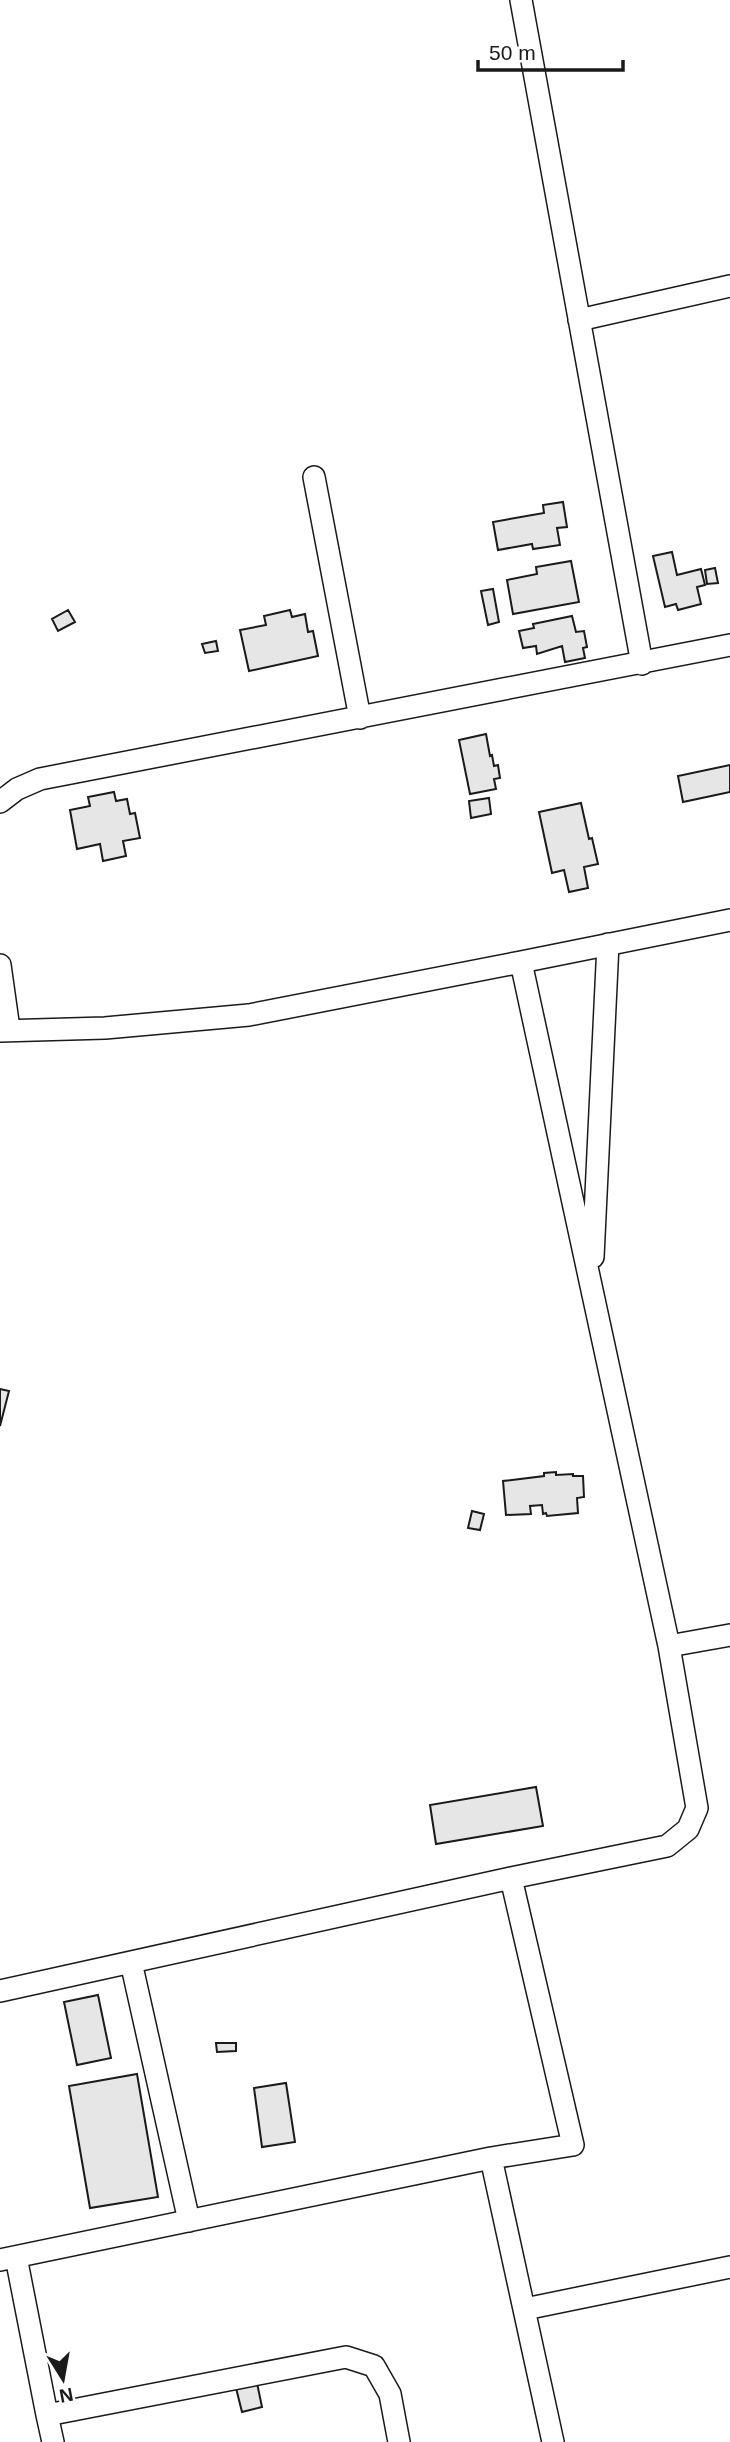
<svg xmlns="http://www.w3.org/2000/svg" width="730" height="2442" font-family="Arial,sans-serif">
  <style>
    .building { fill: #e6e6e6; stroke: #1a1a1a; stroke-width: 2 }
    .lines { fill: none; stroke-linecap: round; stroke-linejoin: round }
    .minor-casing { stroke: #1a1a1a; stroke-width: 24 }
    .minor { stroke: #fff; stroke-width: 21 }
  </style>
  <rect width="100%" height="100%" fill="#fff"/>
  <path class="building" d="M563,502l4,25 -10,1 3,17 -27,4 -1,-5 -34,6 -5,-28 51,-9 -1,-8z
    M672,552l5,23 24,-6 4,16 -8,2 4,17 -23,6 -2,-6 -11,3 -12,-51z
    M571,561l8,41 -66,12 -6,-34 30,-6 -1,-7z
    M715,568l3,15 -11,1 -2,-14z
    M493,589l6,33 -11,3 -7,-34z
    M68,610l7,12 -17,9 -6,-12z
    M290,610l2,7 13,-3 3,18 5,-1 5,25 -69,15 -9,-41 26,-5 -2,-9z
    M572,616l4,16 8,-1 3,16 -4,1 2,10 -20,4 -3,-16 -25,8 -1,-8 -13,2 -4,-17 15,-3 -1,-4z
    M216,641l2,10 -13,2 -3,-9z
    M486,734l4,22 2,-1 2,11 4,-1 2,13 -6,1 2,10 -26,5 -11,-54z
    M730,765v27l-47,10 -5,-26z
    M114,792l2,9 11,-2 3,15 5,-1 5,25 -17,3 3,15 -23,5 -3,-17 -23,5 -7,-39 20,-4 -2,-9z
    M489,798l2,16 -20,4 -2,-17z
    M581,803l8,36 3,-1 6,26 -14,3 4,21 -19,4 -5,-22 -12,3 -13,-61z
    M0,1389l9,2 -9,35z
    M556,1472v3l17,-1v2h10l1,21 -7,1 1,15 -31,3 -1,-3 -3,1 -1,-9 -12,1 1,8 -25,1 -3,-34 41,-5v-3z
    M472,1511l12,3 -4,16 -12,-2z
    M536,1787l7,39 -107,18 -6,-39z
    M98,1995l13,63 -34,7 -13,-63z
    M216,2043h20v8l-19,1z
    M137,2074l21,123 -68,11 -21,-122z
    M286,2083l9,59 -33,5 -8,-59z
    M257,2383l5,24 -20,5 -6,-24z"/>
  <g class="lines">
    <g class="minor-casing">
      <path id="minor" d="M521,0l121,664
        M579,320l151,-34
        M314,477l46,241
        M0,802l17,-13 23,-10 690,-134
        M0,965l9,64
        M0,1031l105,-3 144,-13 272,-53
        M593,1257l15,-313
        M669,1646l61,-11
        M511,1878l156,-32 21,-17 9,-21 -28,-162 -148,-684 209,-42
        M131,1962l58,259
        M0,1991l511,-113 62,267 -82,13 -491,102
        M491,2158l62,284
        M16,2257l31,158
        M525,2309l205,-42
        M53,2442l-6,-27 299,-58 28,9 16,28 9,48"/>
    </g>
    <use href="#minor" class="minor"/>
  </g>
  <g transform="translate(63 2379) rotate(169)" stroke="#ffffff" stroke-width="5" paint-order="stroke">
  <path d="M0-5L12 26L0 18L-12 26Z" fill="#1a1a1a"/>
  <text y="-10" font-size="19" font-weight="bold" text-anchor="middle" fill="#1a1a1a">N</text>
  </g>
  <path d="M478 60v10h145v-10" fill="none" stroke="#1a1a1a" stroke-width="3.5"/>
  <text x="489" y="60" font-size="21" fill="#1a1a1a" stroke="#ffffff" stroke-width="5" paint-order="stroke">50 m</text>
</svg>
